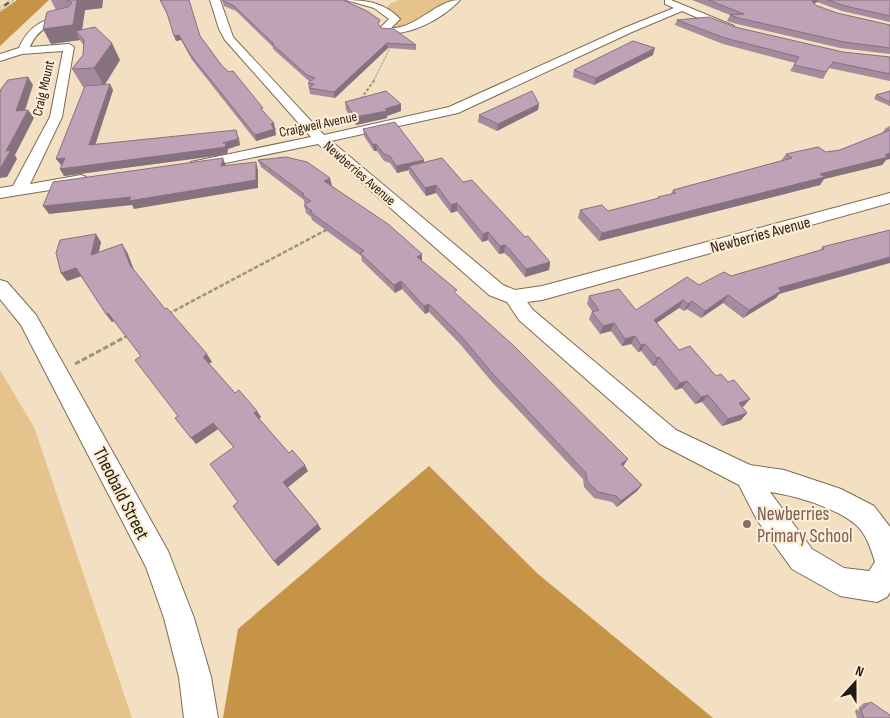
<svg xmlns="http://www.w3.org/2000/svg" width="890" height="718" font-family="'Sofia Sans Condensed',sans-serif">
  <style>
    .green { fill: #e6c28c }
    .forest { fill: #c59446 }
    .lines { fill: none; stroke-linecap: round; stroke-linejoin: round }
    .minor-casing { stroke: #7d6c52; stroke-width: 2 }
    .path-far3 { stroke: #a0927c; stroke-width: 1; stroke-dasharray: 2.5 1; stroke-linecap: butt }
    .path-far2 { stroke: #a0927c; stroke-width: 2; stroke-dasharray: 3 2; stroke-linecap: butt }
    .path-far1 { stroke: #a0927c; stroke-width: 2.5; stroke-dasharray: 4.5 2; stroke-linecap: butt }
    .path { stroke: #a0927c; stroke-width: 3; stroke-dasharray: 5.5 2.5; stroke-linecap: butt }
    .minor { fill: #fff; fill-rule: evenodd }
    .rail-casing { stroke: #6b5f4e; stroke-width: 2.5 }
    .rail { stroke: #fdedd6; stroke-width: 2; stroke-dasharray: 5.5; stroke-linecap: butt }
    .wall { fill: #a48b9d }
    .shaded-wall { fill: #86717f }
    .building { fill: #bfa2b6; stroke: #86717f }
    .education-dot { fill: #8d6e63; stroke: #fdedd6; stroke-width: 2 }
    .labels { text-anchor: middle; stroke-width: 4.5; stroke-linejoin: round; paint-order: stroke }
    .far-street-label { font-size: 14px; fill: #221b10; stroke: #fdedd6 }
    .street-label { font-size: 16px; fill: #221b10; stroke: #fdedd6 }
    .near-street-label { font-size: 19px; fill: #221b10; stroke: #fdedd6 }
    .near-education-label { font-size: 19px; fill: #785e54; stroke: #fdedd6; text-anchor: start }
  </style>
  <rect width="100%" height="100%" fill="#f3dfc2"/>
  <path class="green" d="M400,0h52l-46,29h-16l7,-8 -11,-13 5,-5z
    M0,370l34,57 98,291h-132z"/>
  <path class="forest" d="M17,0h32l-49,46v-34z
    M429,466l109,108 175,144h-490l15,-89z"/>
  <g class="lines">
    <g class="minor-casing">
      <path id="minor" d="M210,0h10l13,37 91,98 125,-28 175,-79 50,-20 -9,-4v-4h6l63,26v4h-8l-44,-19 -50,21 -174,81 -127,28 172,144 12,5 27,-4 348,-93v10l-348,97 -15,2 6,8 143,120 74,35 34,5 57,19 33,17 16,21v65l-3,5 -10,5 -37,-6 -48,-27 -35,-49 -18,-35 -79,-41 -141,-124 -12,-18 -18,-7 -171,-151 -122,25 -5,-1 -2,-3 2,-3 120,-25 -86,-97 -6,-11zM770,492c24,3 66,16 85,32 11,9 16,25 20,38l-6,9 -25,-3 -32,-19z
        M346,0c21,0 39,3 54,19l-9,9h4c25,-3 42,-28 65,-28 -18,19 -52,38 -78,32l-2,-4 9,-9 -15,-11z
        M72,14l3,1v4c-20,5 -36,6 -45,28l39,-3 5,3 -12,70 -32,67 51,-9 5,2 3,3 -3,3 -5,2 -81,13v-10l13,-2 37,-69 13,-66 -41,3 -22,7v-7l19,-6c10,-24 28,-31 53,-34z
        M0,280l7,2 29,33 132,236 26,67 17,59 7,41h-34l-5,-41 -15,-59 -18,-51 -125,-242 -21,-26z"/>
    </g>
    <path class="path-far3" d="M374,80l17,-34"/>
    <path class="path-far2" d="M361,99l14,-20"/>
    <path class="path-far1" d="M168,314l160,-85"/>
    <path class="path" d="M75,364l54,-29"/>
    <use href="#minor" class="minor"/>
    <g class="rail-casing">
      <path id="rail" d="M0,9l12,-9"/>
    </g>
    <use href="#rail" class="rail"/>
  </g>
  <path class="wall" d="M51,0h52l-1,8 -17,2 -3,20 38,30 -15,24h5l3,6 -18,54 144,-7 1,8 -12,4 -1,5 -5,1 -158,21 -4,-7 1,-4 24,-78h-2l-11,-18 11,-14 1,-9 -4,-6 -29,4 5,-34z
    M160,0l40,36 22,30 43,47 11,16 -1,1 1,5 -20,6 -64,-81 -11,-20 -5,1 -8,-25z
    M222,0l158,25v1l1,2 35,17v5l-28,-2 -53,50 -25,-4 -2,-11 2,-1 -37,-33v-2l-37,-36 -12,-5z
    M692,0h198v22l-48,-11 -25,-9 -3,2 1,1 22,8 53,12v29l-50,-6 -103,-24 -10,-3 3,-6z
    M677,20l58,7 108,25 47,5v24l-61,-13 -6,11 -33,-8 5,-8 -72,-19 -48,-19z
    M653,55l-59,30 -21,-8 1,-7z
    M890,91v15l-16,-7 2,-4z
    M345,102l56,9 -14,5v2l-31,7 -10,-15z
    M538,110l-41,21 -19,-9 1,-7z
    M890,126l-4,34 -4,5 -58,14 -4,6 -221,56 -21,-23 2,-8 28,1 49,-12 1,-2 13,-3 2,-4 108,-29 5,-7 40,-2 14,-2 42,-17 4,-5z
    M363,129l61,31v2l39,20 62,55 25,25 -1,8 -24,7 -16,-20 -5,-4 -5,1 -11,-14 -6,2 -25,-31 -6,2 -15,-20 -10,3 -17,-23v-3l-12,3 -7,-10 -6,-2 -7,-10h-3l-10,-15z
    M258,160l74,26 90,75 206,198 -5,7 19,19 -5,6 -20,16 -5,-5 -18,-4 -10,-11 -1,-8 -91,-97 -32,-38 -31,-32 -4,2 -23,-25 -7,4 -33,-32 -1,-5 -49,-36 -1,-3 -5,-4 -2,-8 2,-1 -2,-1v-3l-43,-33z
    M890,230l-111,64 -3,4 -33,20 -20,-15 -22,15 -14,-9 -3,2 -5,-3 -22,15 22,27 37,26 28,30 -2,1 5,6 -6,7 -19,6 -20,-24 -7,2 -13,-16 -7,2 -20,-25 -2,1 -12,-15 -3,1 -7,-8 -9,2 -11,-15 -11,3 -11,-15 3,-8 -5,-7 2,-8 47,14 63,-25 122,-35 1,-3z
    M101,242l-2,10h28l7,18 31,39 47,53 -3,1 26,30 26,24 -2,2 30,34 19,18 -20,16 33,42 -43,37 -40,-64 -5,-55 -15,-18 -22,15 -55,-88 -27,-35 -2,1 -6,-8 -25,-38 -14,5 -6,-8z
    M871,702l19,16h-33l-2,-7 9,-8z"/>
  <path class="shaded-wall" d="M77,0h26l-1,8 -17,2 -4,26 -5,-5 -3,-6z
    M814,0h4l-1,2 -8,5 3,-6z
    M73,25l7,15 -29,4 -8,-15z
    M179,35l2,5 -5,1 -2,-5z
    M112,43l8,17 -16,26 -10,-18z
    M387,43l1,5 -53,50 -1,-6z
    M655,48l-2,7 -59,30 2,-7z
    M28,77l5,8 -11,35 -6,-9z
    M110,84l3,6 -20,62 -4,-7z
    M401,104v7l-14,5v2l-31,7 -1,-8z
    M539,104l-1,6 -41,21 1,-7z
    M28,110l6,8 -19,37 2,4 -10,18 -7,1v-9l6,-18z
    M274,123l2,12 -20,6 -1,-6 16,-11z
    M236,130l4,15 -12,4 -1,5 -5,1 -158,21 -4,-7 163,-26z
    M376,144l1,7h-3l-1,-6z
    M890,153v6l-4,1 -4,5 -58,14 -4,6 -221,56 3,-8z
    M65,158l4,7h-8l-5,-6z
    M223,158l3,8h-5z
    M424,160v7l-15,-1v4l-12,3 -1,-7z
    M256,162l2,8v18l-124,21 -2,-4 -83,9 -6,-8 88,-9z
    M330,178l2,8 -8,-5z
    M436,185v8l-10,3 -1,-8z
    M457,203v8l-6,2v-8z
    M488,232v8l-6,2 1,-8z
    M96,234l5,8 -5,20 -5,-7z
    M122,244l5,8 8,21 -5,-8z
    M505,245l-1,8 -5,1 1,-8z
    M422,254v8l-5,-5z
    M890,257v6l-111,31 -3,4 -33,20 6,-8 29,-22z
    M550,262l-1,8 -24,7 1,-8z
    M76,268l6,8 -15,5 -6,-8z
    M401,281l1,8 -7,4 -1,-8z
    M728,295l-5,8 -22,15 4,-7z
    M683,300l-4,8 -29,19 4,-7z
    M692,301l-5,8 -3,2 4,-7z
    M429,304v8l-4,2 -1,-8z
    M108,313l6,8 -2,1 -6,-8z
    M614,323l-3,8 -11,3 3,-8z
    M635,336l-4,8 -9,2 3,-7z
    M645,344l-4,7 -3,1 3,-7z
    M207,354l5,8 -4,2 -5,-7z
    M659,357l-4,8 -2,1 4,-8z
    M687,381l-5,7 -7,2 5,-7z
    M708,395l-6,7 -7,2 6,-7z
    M750,399l-6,7 -11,4 6,-7z
    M257,411l4,6 -3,3 -4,-7z
    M747,413l-6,7 -19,6 6,-7z
    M213,423l5,6 -22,15 -5,-6z
    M628,459l-4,6 -7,6 4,-7z
    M305,465l3,6 -21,17 -4,-6z
    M642,485l-5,6 -20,16 4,-6z
    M318,524l3,5 -43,37 -4,-5z"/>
  <path class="building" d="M67,0h10l-4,25 -30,4 4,-17 21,-5 4,-4z
    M160,0h29l11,36 22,30 7,6 4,-1 30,37 -2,1 13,14 -3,1 3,5 -19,6 -65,-81 -11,-19 -5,1 -7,-23z
    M222,0h121l24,11 13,9 -2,4 3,4 13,1 22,16 -29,-2 -53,49 -25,-4 5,-4 -6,-1 7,-5 -8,-3 -35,-31h2l-40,-38 -11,-5z
    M708,0h106l-2,1 3,4 22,8 53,12v23l-46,-6 -105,-24 -9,-3 14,-1z
    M828,0h62v16l-45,-10z
    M709,17l26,10 108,25 47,5v17l-57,-12 -7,10 -32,-7 5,-8 -74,-19 -48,-18z
    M95,27l17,16 -18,25 -22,1 11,-14 1,-15 -8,-9z
    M633,41l22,7 -59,30 -22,-8z
    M28,77l-12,34 12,-1 -22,41 5,-1 -11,19v-77l1,-3 7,-9z
    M110,84l-21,61 147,-15 2,9 -15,4h3l-1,4 -6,1 -159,21 5,-11 -9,1 29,-73z
    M386,91l15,13 -16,5 2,2 -32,6 -10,-15z
    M532,91l7,13 -41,20 -19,-9z
    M890,91v11l-14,-7z
    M395,122l29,38 -28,6 -6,-10 -6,-2 -8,-10 -3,1 -10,-16z
    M890,130v23l-5,2 3,2 -68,17 5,3 -223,56 -22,-23 22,-5 6,6 51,-13 -1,-1 18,-4 -3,-3 119,-32 -6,-4 32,-7 8,5 14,-2z
    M286,157l21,5 23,16 -6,3 64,43 34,30 -5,3 40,33 -3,2 60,54 114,113 -7,5 21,21 -21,16 -5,-5 -18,-4 -11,-11 -1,-8 -93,-99 -32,-38 -32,-32 -5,2 -23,-25 -7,4 -34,-32 4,-2 -54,-39 2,-1 -8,-6 7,-4 -9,-6 2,-1 -46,-34z
    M223,158l-2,8 35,-4v18l-127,21 2,-4 -88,9 10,-24z
    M442,158l21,24 9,-2 53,57 3,-1 22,26 -24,7 -16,-19 -5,-5 -5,1 -12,-14 -5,2 -26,-31 -6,2 -15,-20 -11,3 -16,-22z
    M890,230v27l-112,31 3,3 -32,19 -21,-15 -23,16 -13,-10 -4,3 -5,-4 -29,20 25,30 11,-4 26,30 5,-2 7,8 6,-2 16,19 -11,4 8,10 -19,6 -20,-24 -7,2 -14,-16 -7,2 -21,-26 -2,1 -12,-14 -4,1 -6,-9 -10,3 -11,-16 -11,3 -11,-14 7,-2 -10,-14 30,-7 17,21 51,-33 12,8 25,-13 7,4 93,-27 -2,-2z
    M96,234l-5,21 31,-11 8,21 35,44 2,-1 40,46 -4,3 32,36 4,-3 18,21 -3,2 35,40 3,-3 13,15 -22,17 35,42 -44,37 -41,-55 5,-4 -28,-38 24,-17 -21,-24 -22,15 -16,-20 3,-2 -43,-56 6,-4 -33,-43 -2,1 -30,-46 -15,5 -5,-20 4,-13z
    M871,702l19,13v3h-26l-3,-8z"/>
  <circle class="education-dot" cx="747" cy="524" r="5"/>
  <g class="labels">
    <g class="far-street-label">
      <text transform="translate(43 88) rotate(-77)" y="5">Craig Mount</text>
      <text transform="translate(318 124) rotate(-12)" y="5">Craigweil Avenue</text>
      <text transform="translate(360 173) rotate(41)" y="5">Newberries Avenue</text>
    </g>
    <g class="street-label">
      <text transform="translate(760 234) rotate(-15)" y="6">Newberries Avenue</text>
    </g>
    <g class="near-street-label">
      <text transform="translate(122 493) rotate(63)" y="7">Theobald Street</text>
    </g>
    <g class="near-education-label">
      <text x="757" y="520">Newberries<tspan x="757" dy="22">Primary School</tspan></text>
    </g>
  </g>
  <g transform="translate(855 683) rotate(21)" stroke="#fdedd6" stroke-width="4" paint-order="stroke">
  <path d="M0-4L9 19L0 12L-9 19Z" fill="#221b10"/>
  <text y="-8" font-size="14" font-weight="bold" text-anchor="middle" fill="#221b10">N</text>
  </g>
</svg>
